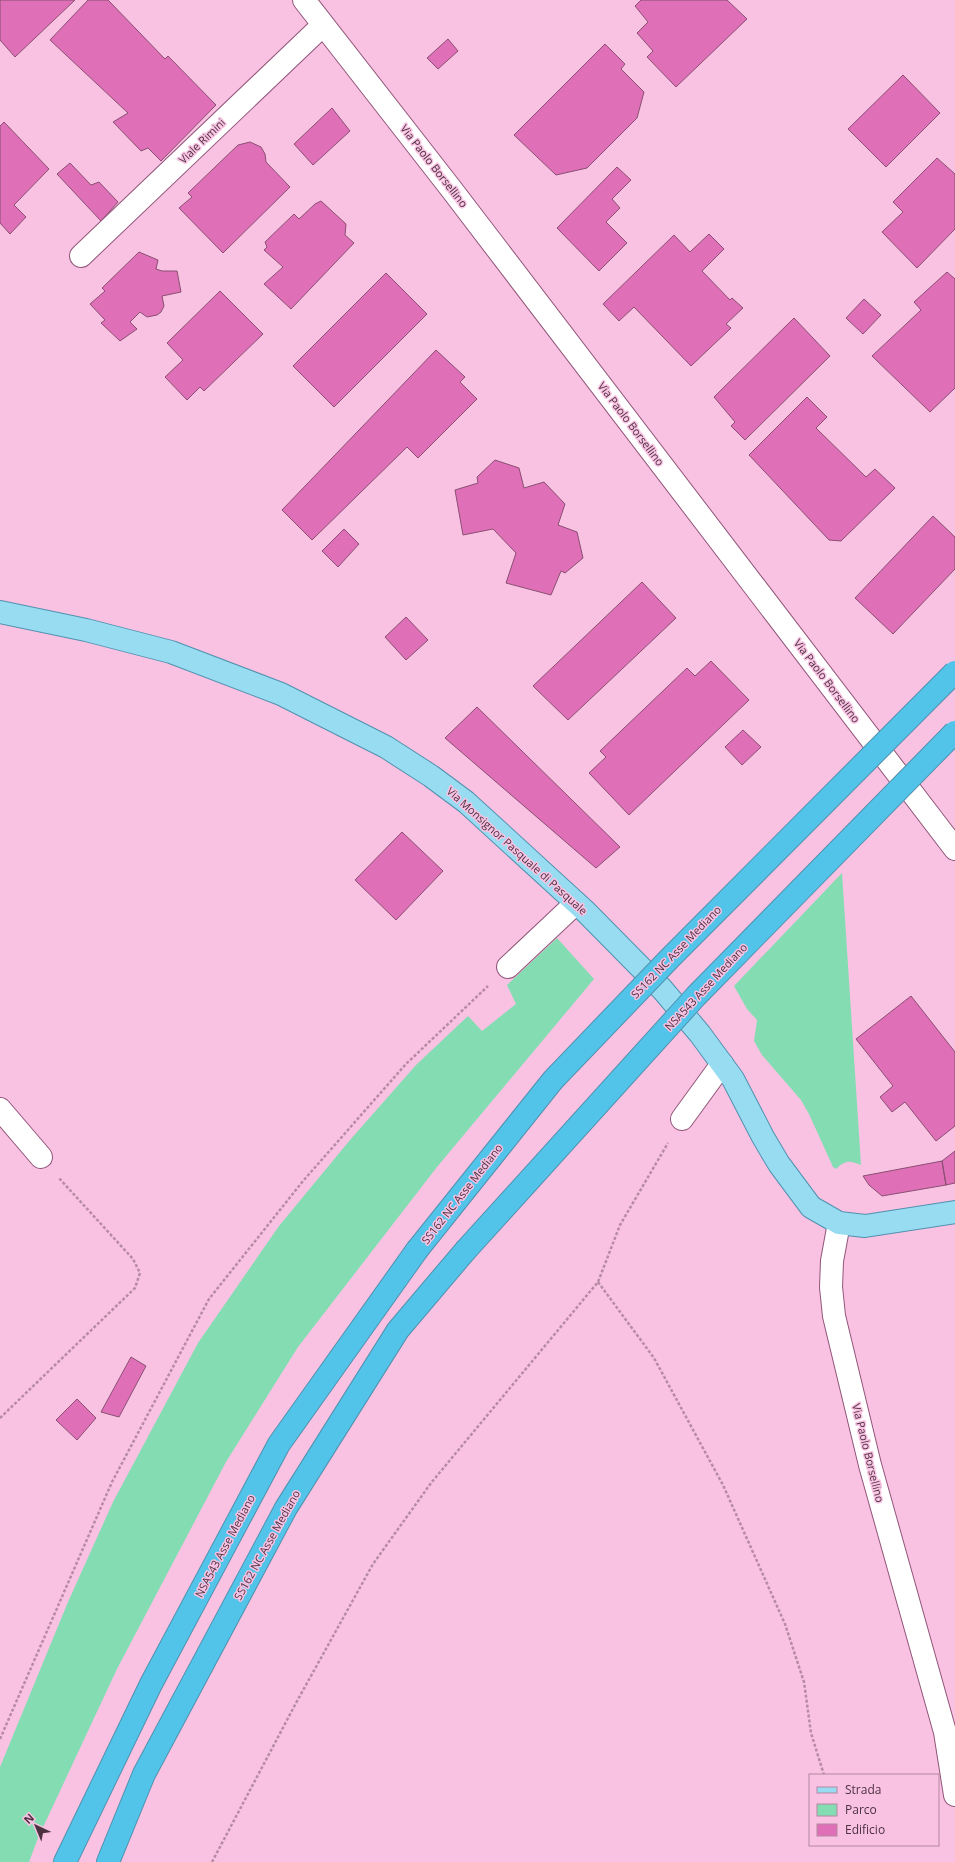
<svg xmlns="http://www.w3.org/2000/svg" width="955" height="1862" font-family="'Open Sans',sans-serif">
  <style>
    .green { fill: #84dcb3 }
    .building { fill: #df70b7; stroke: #8a4f73 }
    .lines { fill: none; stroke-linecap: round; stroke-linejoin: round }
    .minor-casing { stroke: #91567a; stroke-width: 24 }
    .major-casing { stroke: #5191ae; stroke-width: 24 }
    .highway-casing { stroke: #5191ae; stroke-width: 24 }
    .path { stroke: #b88ba5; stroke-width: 2.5; stroke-dasharray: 3 2; stroke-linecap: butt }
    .minor { stroke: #fff; stroke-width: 22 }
    .major { stroke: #98dcf2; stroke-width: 22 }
    .highway { stroke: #53c4e9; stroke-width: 22 }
    .highway-bridge-casing { stroke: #5191ae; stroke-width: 24; stroke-linecap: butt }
    .highway-bridge { stroke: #53c4e9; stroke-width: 22 }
    .labels { text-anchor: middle; stroke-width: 3; stroke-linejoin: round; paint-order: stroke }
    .street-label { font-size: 11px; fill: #4c3141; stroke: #f9c2e2 }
  </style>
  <rect width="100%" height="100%" fill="#f9c2e2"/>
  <path class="green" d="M842,873l19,292c-11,-5 -16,-5 -25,4l-3,-2 -24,-53 -8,-14 -39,-45 -8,-14 3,-21 -10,-11 -13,-23z
    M557,938l37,41 -157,188 -139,180 -72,115 -109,207 -79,169 -9,24h-29v-95l68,-165 45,-100 85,-159 81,-117 71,-86 66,-75 52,-49 14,15 34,-27 -9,-19z"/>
  <path class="building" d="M0,0h75l-60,57 -15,-17z
    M88,0h20l57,59 3,-3 48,49 -55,56 -13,-13 -7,3 -28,-29 15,-9 -78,-73z
    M641,0h86l20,19 -71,68 -29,-30 6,-6 -16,-18 11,-11 -13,-16z
    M448,39l10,12 -20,18 -11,-11z
    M605,44l20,20 -4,5 23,23 -7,26 -50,50 -31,7 -42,-40z
    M903,75l37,38 -54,54 -38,-38z
    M332,108l18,23 -37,34 -19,-21z
    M4,122l45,47 -35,36 12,12 -16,17 -10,-11v-97z
    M250,142l11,5 4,7 1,8 24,25 -67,66 -44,-45 13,-11 -4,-4 50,-48z
    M937,158l18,16v55l-38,39 -35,-36 21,-20 -10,-10z
    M70,163l21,22 8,-3 19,20 -17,19 -44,-47z
    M617,167l14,13 -19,19 8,9 -14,14 21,21 -28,28 -42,-43z
    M321,201l25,23 -1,11 9,8 -63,66 -27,-25 19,-17 -19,-17 3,-3 -2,-5 29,-28 5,5 16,-15z
    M709,234l15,15 -22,22 28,29 2,-2 11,10 -17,16 5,4 -40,38 -57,-59 -15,14 -16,-17 71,-69 16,17z
    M139,252l19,8 -2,9 6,2h15l4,21 -19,4 2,10 -3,6 -4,3 -10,2 -7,-5 -10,10 7,7 -17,12 -19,-18 4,-3 -15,-16 15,-13 -3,-3z
    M947,272l8,7v109l-25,24 -58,-56 49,-46 -7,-8z
    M386,273l41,41 -93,93 -41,-41z
    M220,291l43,43 -59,57 -4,-4 -13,13 -22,-23 18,-17 -16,-17z
    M864,299l17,16 -18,19 -17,-16z
    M794,318l36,38 -85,84 -14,-14 4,-4 -21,-25z
    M436,350l29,27 -5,5 17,17 -59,59 -11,-11 -95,93 -30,-30z
    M807,397l20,20 -11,11 50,49 9,-8 20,19 -54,53 -12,-1 -80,-85z
    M495,460l24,8 5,20 20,-6 21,22 -7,21 19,7 6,26 -18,15 -4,-2 -10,24 -45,-12 10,-30 -23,-24 -30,6 -8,-45 23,-7 -1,-6z
    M933,516l22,21v32l-62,65 -38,-36z
    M344,529l15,15 -21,23 -16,-16z
    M642,582l34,36 -108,102 -35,-34z
    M406,617l22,23 -22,20 -21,-23z
    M711,661l38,39 -120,115 -40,-42 17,-16 -6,-6 87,-83 8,8z
    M477,707l143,140 -24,21 -151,-130z
    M743,730l18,17 -19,18 -17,-18z
    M402,832l41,39 -47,49 -41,-40z
    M911,996l44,56v74l-19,15 -31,-39 -13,10 -12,-15 13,-11 -37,-47z
    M955,1151v32l-9,2 -4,-24z
    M942,1161l4,24 -64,11 -13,-11 -6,-9z
    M131,1357l15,9 -27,51 -18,-5z
    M77,1399l19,19 -19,22 -21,-20z"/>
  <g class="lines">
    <g class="minor-casing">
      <path id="minor" d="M304,0l148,190 503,659
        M81,256l242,-231
        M508,967l68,-64
        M0,1109l41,48
        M682,1119l40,-55
        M839,1223l-7,38 -1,26 3,29 36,149 75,267 10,63"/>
    </g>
    <g class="major-casing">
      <path id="major" d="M0,612l86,18 85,22 110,42 105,53 45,29 35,26 118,108 78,79 38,45 33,45 30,58 16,27 32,43 28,16 26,3 90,-14"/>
    </g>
    <g class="highway-casing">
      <path id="highway" d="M65,1862l86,-178 128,-240 138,-194
        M108,1862l36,-88 142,-266 112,-178 67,-79"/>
    </g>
    <path class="path" d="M598,1282l56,76 69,127 62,139 19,58 7,51 13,42
      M0,1418l135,-130 5,-15 -7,-14 -75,-82
      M0,1739l112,-257 97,-183 94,-118 103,-117 82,-78
      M212,1862l84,-159 77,-139 58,-81 167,-201 22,-57 48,-82"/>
    <use href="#minor" class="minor"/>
    <use href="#major" class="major"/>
    <use href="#highway" class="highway"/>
    <g class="highway-bridge-casing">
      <path id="highway-bridge" d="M417,1250l136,-170 117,-122 285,-286
        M465,1251l231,-255 259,-264"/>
    </g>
    <use href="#highway-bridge" class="highway-bridge"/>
  </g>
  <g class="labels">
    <g class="street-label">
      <text transform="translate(202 141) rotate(-44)" y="4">Viale Rimini</text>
      <text transform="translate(434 166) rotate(52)" y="4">Via Paolo Borsellino</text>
      <text transform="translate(631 424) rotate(53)" y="4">Via Paolo Borsellino</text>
      <text transform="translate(827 681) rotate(53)" y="4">Via Paolo Borsellino</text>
      <text transform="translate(517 851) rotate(42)" y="4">Via Monsignor Pasquale di Pasquale</text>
      <text transform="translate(676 952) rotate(-46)" y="4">SS162 NC Asse Mediano</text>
      <text transform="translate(706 987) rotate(-47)" y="4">NSA543 Asse Mediano</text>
      <text transform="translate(462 1194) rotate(-52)" y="4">SS162 NC Asse Mediano</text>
      <text transform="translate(868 1453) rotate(76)" y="4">Via Paolo Borsellino</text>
      <text transform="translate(267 1545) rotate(-61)" y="4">SS162 NC Asse Mediano</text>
      <text transform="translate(225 1546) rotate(-62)" y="4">NSA543 Asse Mediano</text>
    </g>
  </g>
  <rect x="809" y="1774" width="130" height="72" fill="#f9c2e2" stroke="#b488a2"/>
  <rect x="817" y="1787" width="20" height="6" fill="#98dcf2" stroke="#b488a2"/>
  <text x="845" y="1794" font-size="12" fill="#4c3141">Strada</text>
  <rect x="817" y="1804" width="20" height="12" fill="#84dcb3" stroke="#b488a2"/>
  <text x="845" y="1814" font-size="12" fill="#4c3141">Parco</text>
  <rect x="817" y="1824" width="20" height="12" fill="#df70b7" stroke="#b488a2"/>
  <text x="845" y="1834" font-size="12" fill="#4c3141">Edificio</text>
  <g transform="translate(36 1826) rotate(316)" stroke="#f9c2e2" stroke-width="3" paint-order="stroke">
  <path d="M0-3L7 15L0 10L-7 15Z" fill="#4c3141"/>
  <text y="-6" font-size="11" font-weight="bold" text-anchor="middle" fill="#4c3141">N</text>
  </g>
</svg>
